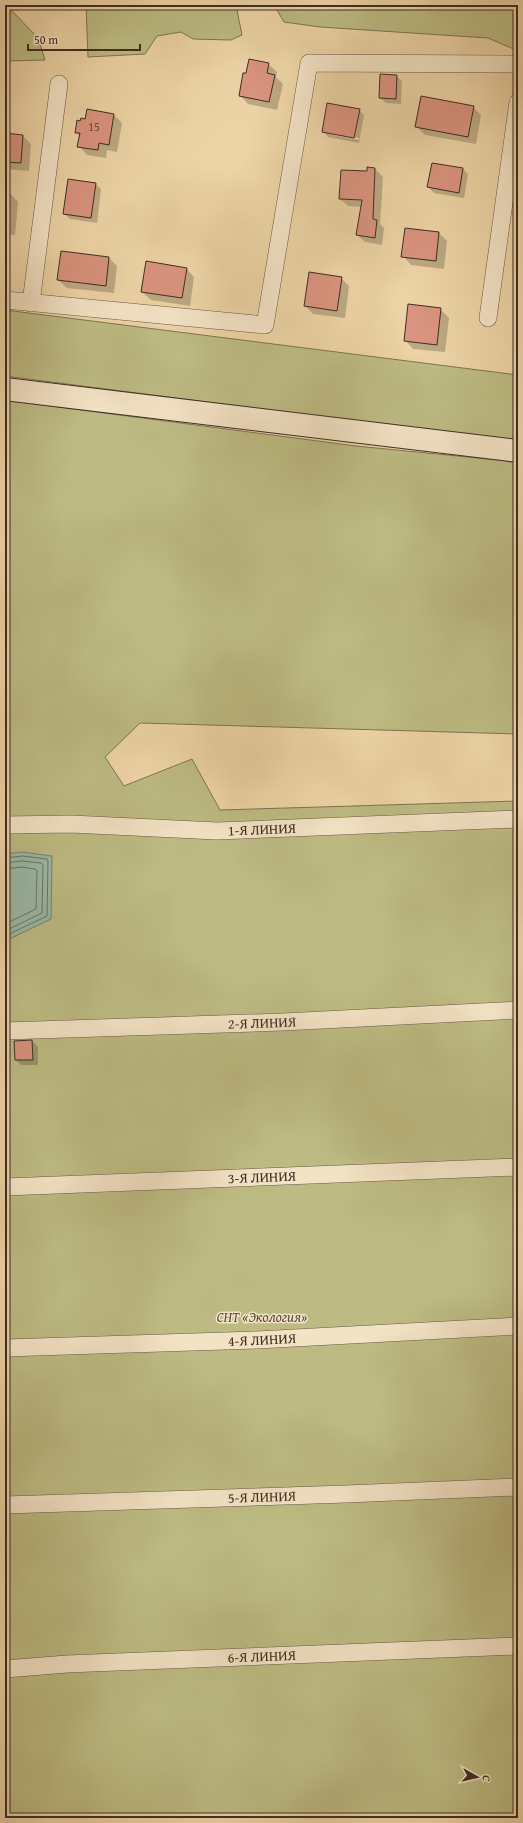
<svg xmlns="http://www.w3.org/2000/svg" width="523" height="1823" font-family="'Gentium Book Plus',serif">
  <style>
    .green { fill: #bdbb83; stroke: #7e7454 }
    .water { fill: #99b8a6; stroke: #758072 }
    .shadow { fill: #0003; fill-rule: evenodd }
    .lines { fill: none; stroke-linecap: round; stroke-linejoin: round }
    .shore { stroke: #6c7266; stroke-width: 1 }
    .building { fill: #da947f; stroke: #3e2d25 }
    .street-casing { stroke: #6a5745; stroke-width: 18 }
    .secondary-casing { stroke: #3e2d25; stroke-width: 24 }
    .street { stroke: #f3e3c5; stroke-width: 17 }
    .secondary { stroke: #f3e3c5; stroke-width: 22 }
    .labels { text-anchor: middle; stroke-width: 3; stroke-linejoin: round; paint-order: stroke }
    .number-label { font-size: 12px; fill: #65473c }
    .street-label { font-size: 14px; fill: #3e2d25; stroke: #f3e3c5 }
    .park-label { font-size: 14px; font-style: italic; fill: #574938; stroke: #f3e3c5 }
  </style>
  <rect width="100%" height="100%" fill="#edd4a6"/>
  <filter id="stains"><feTurbulence type="fractalNoise" baseFrequency=".005" numOctaves="4"/><feColorMatrix values="0 0 0 0 .2 0 0 0 0 .09 0 0 0 0 .02 0 0 0 .5 -.17"/></filter>
  <radialGradient id="worn" r=".72"><stop offset=".6" stop-color="#630" stop-opacity="0"/><stop offset="1" stop-color="#630" stop-opacity=".3"/></radialGradient>
  <path class="green" d="M5,5h6l1,6 26,27 7,22 -40,1z
    M86,5h150l6,30 -11,5 -38,-1 -12,-7 -24,4 -12,18 -57,3z
    M274,5h244v46l-30,-13 -168,-11 -36,-5z
    M5,310l513,65v67l-513,-66z
    M5,400l351,46 162,16v272l-378,-11 -35,34 19,29 68,-27 28,51 298,-9v1017h-513z"/>
  <path class="water" d="M22,852l30,4 -1,63 -46,22v-87z"/>
  <path class="shadow" d="M268,64l9,8 -1,5 7,7 -6,26 -29,-6 -8,-9z
    M396,76l6,5 -1,23 -15,-1 -6,-5z
    M473,107l8,8 -5,29 -51,-9 -8,-8z
    M359,110l5,5 -5,28 -31,-6 -5,-6zM328,132l31,6v2l-31,-6z
    M114,115l8,8 -5,29 -10,-2 -1,8 -19,-3 -8,-9 1,-9 -4,-5 5,-10z
    M5,134l18,2 8,8 -2,27 -24,-2z
    M368,168l7,1 8,8 -3,47 4,4 -2,17 -17,-3 -8,-7 5,-28 -14,-1 -8,-7 28,-27z
    M463,169l5,5 -4,24 -30,-5 -6,-6z
    M96,184l5,5 -4,34 -27,-4 -6,-6z
    M5,193h5l8,9 -3,33 -10,-1v4z
    M406,229l33,4 8,8 -3,28 -33,-4 -8,-9z
    M109,258l8,8 -3,27 -47,-5 -9,-8z
    M186,268l8,9 -4,29 -39,-6 -9,-8z
    M341,278l8,8 -4,32 -32,-4 -8,-8z
    M440,309l9,9 -4,34 -32,-3 -8,-9z
    M32,1041l6,6v18h-17l-5,-5 -1,-18z"/>
  <g class="lines">
    <path class="shore" d="M5,858l17,-2 25,3 1,2 -1,55 -42,20
      M5,863l17,-2 19,2 2,2 -1,48 -37,18
      M5,869l17,-2 13,2 2,2 -1,38 -31,15"/>
  </g>
  <path class="building" d="M249,59l20,4 -2,10 8,2 -6,27 -30,-6 4,-23h3z
    M380,74l17,1 -1,24 -17,-1z
    M421,96l53,10 -6,31 -53,-10z
    M327,103l33,6 -6,29 -32,-6z
    M87,109l27,5 -5,31 -10,-2 -1,7 -21,-3 3,-14h-5l2,-13 3,1 1,-3 4,1z
    M5,133l18,2 -2,28 -16,-1z
    M432,163l31,5 -4,25 -32,-6z
    M367,167l8,1 -2,51 4,1 -2,18 -19,-3 6,-35 -23,-1 2,-29 26,1z
    M68,179l28,4 -5,35 -28,-4z
    M405,228l34,4 -3,29 -35,-4z
    M61,251l48,6 -3,29 -49,-6z
    M146,261l41,7 -5,30 -41,-6z
    M309,272l33,5 -5,34 -33,-5z
    M408,304l33,4 -4,37 -33,-4z
    M32,1040l1,20h-18l-1,-19z"/>
  <g class="lines">
    <g class="street-casing">
      <g id="street">
        <path d="M5,300l260,25 44,-262 209,1"/>
        <path d="M31,303l28,-219"/>
        <path d="M488,318l30,-216"/>
        <path id="s1" d="M5,825l66,-1 146,7 301,-12"/>
        <path id="s2" d="M5,1031l278,-9 235,-12"/>
        <path id="s3" d="M5,1187l513,-20"/>
        <path id="s4" d="M5,1348l252,-8 261,-14"/>
        <path id="s5" d="M5,1505l341,-11 172,-7"/>
        <path id="s6" d="M5,1669l62,-5 451,-18"/>
      </g>
    </g>
    <g class="secondary-casing">
      <path id="secondary" d="M5,389l513,62"/>
    </g>
    <use href="#street" class="street"/>
    <use href="#secondary" class="secondary"/>
  </g>
  <g class="labels">
    <g class="number-label">
      <text x="94" y="131">15</text>
    </g>
    <g class="street-label">
      <text dy="5" stroke="none"><textPath href="#s1" startOffset="257">1-Я ЛИНИЯ</textPath></text>
      <text dy="5" stroke="none"><textPath href="#s2" startOffset="257">2-Я ЛИНИЯ</textPath></text>
      <text dy="5" stroke="none"><textPath href="#s3" startOffset="257">3-Я ЛИНИЯ</textPath></text>
      <text dy="5" stroke="none"><textPath href="#s4" startOffset="257">4-Я ЛИНИЯ</textPath></text>
      <text dy="5" stroke="none"><textPath href="#s5" startOffset="257">5-Я ЛИНИЯ</textPath></text>
      <text dy="5" stroke="none"><textPath href="#s6" startOffset="257">6-Я ЛИНИЯ</textPath></text>
    </g>
    <g class="park-label">
      <text x="262" y="1322">СНТ «Экология»</text>
    </g>
  </g>
  <rect width="523" height="1823" fill="none" stroke="#edd4a6" stroke-width="20"/>
  <rect x="6" y="6" width="511" height="1811" fill="none" stroke="#3e2d25" stroke-width="2"/>
  <rect x="10" y="10" width="503" height="1803" fill="none" stroke="#3e2d25"/>
  <g transform="translate(477 1777) rotate(98)" stroke="#f3e3c5" stroke-width="3" paint-order="stroke">
  <path d="M0-3L7 15L0 10L-7 15Z" fill="#3e2d25"/>
  <text y="-6" font-size="11" font-weight="bold" text-anchor="middle" fill="#3e2d25">С</text>
  </g>
  <path d="M28 44v6h112v-6" fill="none" stroke="#3e2d25" stroke-width="2"/>
  <text x="34" y="44" font-size="12" fill="#3e2d25" stroke="#f3e3c5" stroke-width="3" paint-order="stroke">50 m</text>
  <rect width="100%" height="100%" filter="url(#stains)"/>
  <rect width="100%" height="100%" fill="url(#worn)"/>
</svg>
